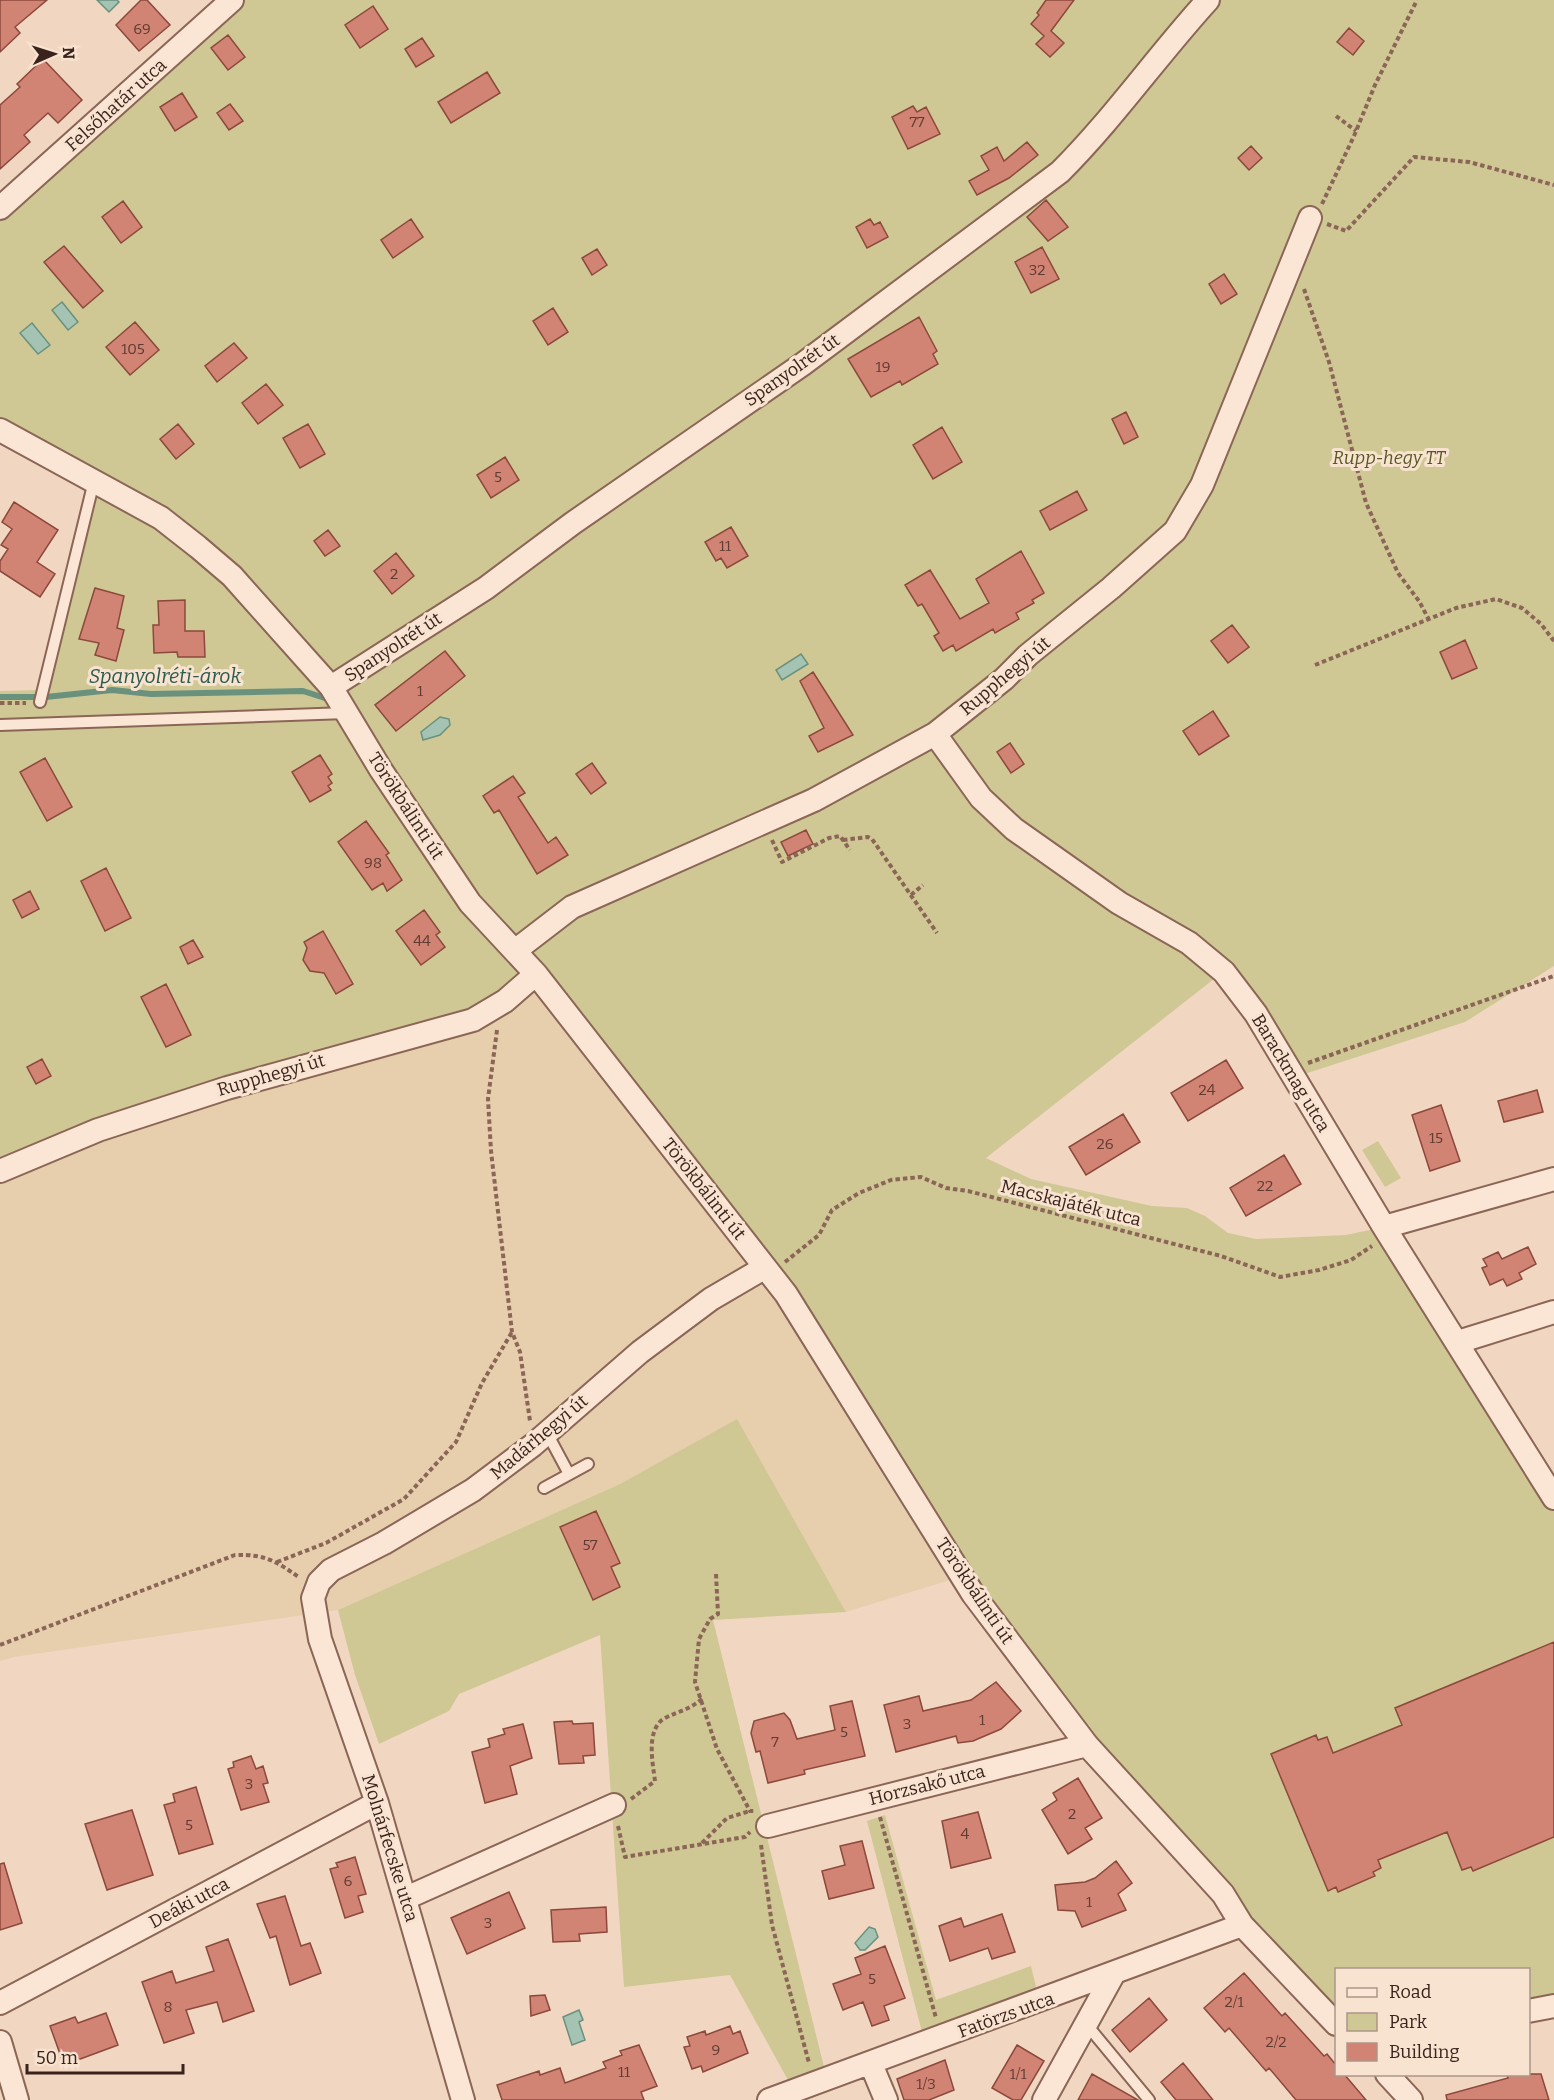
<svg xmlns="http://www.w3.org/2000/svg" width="1554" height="2100" font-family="Bitter,serif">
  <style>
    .farmland { fill: #e7cfae }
    .green { fill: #cfc894 }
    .water { fill: #a4c3b2; stroke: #6a917e; stroke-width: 1.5 }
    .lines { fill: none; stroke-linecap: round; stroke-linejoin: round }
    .stream { stroke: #6a917e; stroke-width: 6 }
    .building { fill: #d18474; stroke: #8c483b; stroke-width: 1.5 }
    .lane-casing { stroke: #8b6657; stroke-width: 14 }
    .street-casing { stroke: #8b6657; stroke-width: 26 }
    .path { stroke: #8b6657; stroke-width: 4; stroke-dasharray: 4.5 3; stroke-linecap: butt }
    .lane { stroke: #fbe6d5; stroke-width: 10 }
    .street { stroke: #fbe6d5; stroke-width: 22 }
    .labels { text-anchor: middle; stroke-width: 6; stroke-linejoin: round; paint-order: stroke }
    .number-label { font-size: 15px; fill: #603b32 }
    .street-label { font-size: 18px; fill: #3a231c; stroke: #f8e3d1 }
    .park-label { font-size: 18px; font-style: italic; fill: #575822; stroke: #f8e3d1 }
    .water-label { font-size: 20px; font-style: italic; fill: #2b5b4c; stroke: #f8e3d1 }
  </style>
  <rect width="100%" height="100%" fill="#f1d7c1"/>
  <path class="farmland" d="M536,974l228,294 199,308 -117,36 -110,-192 -116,64 -282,126 -324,47 -14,4v-490z"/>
  <path class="green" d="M232,0h1322v966l-89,56 -173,56c-30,-20 -55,-72 -73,-103l-233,183 45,21 121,27 35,2 18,8 23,17 28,6 90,-4 38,-8 170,271v508l-25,5 -1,-41h-192v53l-249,-278 -301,-451 -250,-320 -31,27 -505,170v-480l38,-1 51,-199 -89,-56v-227z
    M1378,1141l23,37 -16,9 -23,-37z
    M737,1419l109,193 -133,8 111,447 -36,13 -58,-105 -106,12 -24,-352 -141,59 -10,17 -70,33 -24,-69 -17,-65 282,-126z
    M885,1815l51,185 95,-34 6,25 -115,41 -55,-211z"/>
  <path class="water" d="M97,0h20l2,2 -10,10z
    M62,302l16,20 -10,8 -16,-20z
    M32,323l18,22 -12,9 -18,-21z
    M801,654l7,10 -26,16 -6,-10z
    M440,717l9,2 1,6 -10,10 -17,5 -2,-8z
    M869,1927l6,2 3,8 -13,13h-5l-5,-7z
    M579,2010l4,10 -4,2 6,18 -13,5 -9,-28z"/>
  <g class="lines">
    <path class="stream" d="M0,697h46l66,-7 39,4 152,-3 25,8"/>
  </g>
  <path class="building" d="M0,0h47l-32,27 5,6 -20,19z
    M141,0h6l23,25 -31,26 -23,-26z
    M1046,0h28l-23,31 13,12 -14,14 -14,-13 8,-8 -13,-12 8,-9 -2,-2z
    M373,6l15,23 -28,19 -15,-23z
    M1349,28l15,13 -11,14 -16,-13z
    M228,35l17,22 -17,13 -17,-22z
    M422,38l12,18 -18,11 -11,-18z
    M43,59l39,41 -24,23 -10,-10 -24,22 6,7 -30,27v-64l20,-18 -3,-3z
    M487,72l13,21 -49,30 -13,-21z
    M182,93l15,24 -22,14 -15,-24z
    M230,104l13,17 -14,9 -12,-17z
    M913,106l4,6 9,-5 14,27 -32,15 -16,-32z
    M1027,142l11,13 -29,23 -32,17 -8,-14 20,-11 -8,-14 16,-9 7,14z
    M1251,146l11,12 -13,12 -11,-12z
    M1046,200l22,27 -20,14 -21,-24z
    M123,201l19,26 -21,16 -19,-26z
    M411,219l12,18 -30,21 -12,-18z
    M870,219l4,6 6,-3 8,15 -21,11 -11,-21z
    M64,246l39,45 -20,17 -39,-46z
    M1042,247l17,32 -28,14 -16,-31z
    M597,249l10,16 -15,10 -10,-17z
    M1224,274l13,20 -16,10 -12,-20z
    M553,308l15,24 -20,13 -15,-24z
    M919,317l18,34 -4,3 5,10 -36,21 -2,-4 -29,16 -23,-38z
    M135,322l24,28 -29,25 -24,-28z
    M234,343l13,15 -30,24 -12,-16z
    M266,384l17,21 -25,19 -16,-21z
    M1126,412l12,25 -14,7 -12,-25z
    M178,424l16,20 -18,15 -16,-20z
    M308,424l17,30 -25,14 -17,-30z
    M942,427l20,35 -29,17 -20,-34z
    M505,457l14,23 -28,18 -14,-23z
    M1077,491l10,19 -37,20 -10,-19z
    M14,502l44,28 -21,32 18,12 -15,23 -40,-26v-10l8,-12 -7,-4 11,-16 -10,-7z
    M731,527l17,29 -21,12 -6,-10 -5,3 -11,-19z
    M328,530l12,16 -15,10 -11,-15z
    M1021,551l23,42 -12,7 2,3 -18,10 3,6 -24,14 -2,-4 -37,22 -3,-6 -10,6 -9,-15 5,-3 -17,-29 -4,2 -13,-21 25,-15 30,49 29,-16 -13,-24z
    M396,553l18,23 -22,18 -18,-23z
    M95,588l29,8 -7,32 7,2 -8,31 -21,-6 4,-12 -20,-4z
    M185,600v31h19l1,26h-27l-1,-5 -23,1 -1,-28h6l-1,-24z
    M1232,625l17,22 -21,16 -17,-22z
    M1465,640l12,28 -25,11 -12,-27z
    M445,651l20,25 -69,55 -21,-26z
    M813,672l40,63 -35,17 -9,-16 15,-8 -24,-47z
    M1213,711l16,25 -30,19 -16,-24z
    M1010,743l14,21 -13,9 -14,-21z
    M320,755l12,19 -4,3 4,6 -4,3 3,4 -21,12 -18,-30z
    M45,758l27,49 -25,14 -27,-49z
    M592,763l14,20 -15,11 -15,-20z
    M513,776l12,17 -7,4 30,46 8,-6 12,18 -31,19 -38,-64 -5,3 -11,-17z
    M366,821l23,32 -3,2 16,25 -15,11 -4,-8 -11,7 -34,-48z
    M806,830l7,14 -25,12 -7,-14z
    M106,868l25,50 -26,13 -24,-50z
    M30,891l9,18 -17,9 -9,-18z
    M424,910l16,22 -4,3 9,12 -24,18 -25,-34z
    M323,931l30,53 -17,10 -12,-21 -14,-2 -7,-11 4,-12 -3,-6z
    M193,940l10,17 -15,7 -8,-17z
    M166,984l25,51 -25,12 -25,-50z
    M42,1059l9,17 -15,8 -9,-17z
    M1226,1060l17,28 -55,33 -17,-28z
    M1537,1090l6,22 -39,10 -6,-21z
    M1441,1105l19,56 -30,10 -18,-56z
    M1123,1114l17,28 -54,33 -17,-28z
    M1284,1155l17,29 -55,32 -16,-28z
    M1528,1247l8,17 -17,9 3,6 -15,7 -4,-7 -13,6 -8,-17 5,-2 -4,-7 15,-7 4,7z
    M596,1511l24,52 -9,4 9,20 -27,13 -33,-73z
    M1554,1642v195l-81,34 -2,-4 -9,3 -15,-38 -69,28 3,8 -8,4 2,4 -37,16 -2,-5 -8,4 -57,-137 45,-19 2,5 9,-3 6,16 69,-28 -7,-17z
    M996,1682l25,29 -20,18 -28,12 -15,2 -2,-7 -60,16 -12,-47 35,-9 4,15 48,-11z
    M852,1701l13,55 -61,14 1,4 -37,9 -8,-32 -4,1 -5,-19 3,-12 30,-8 6,7 7,19 38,-9 -5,-24z
    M572,1721l1,3 20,-1 2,32 -12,1 1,7 -25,1 -5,-42z
    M523,1724l9,34 -22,8 7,28 -32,9 -13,-51 18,-5 -2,-8 17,-5 -2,-5z
    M251,1756l5,13 7,-3 5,17 -5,1 6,18 -28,8 -13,-41 6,-2 -1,-5z
    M1078,1778l24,40 -17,10 7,11 -24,15 -26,-44 15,-10 -4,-7z
    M196,1787l17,57 -34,10 -15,-49 11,-3 -2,-8z
    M132,1810l21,65 -46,15 -22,-66z
    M978,1812l13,46 -40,10 -9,-47z
    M862,1841l12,47 -45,11 -7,-28 23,-6 -5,-19z
    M355,1857l11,37 -8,2 5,16 -18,6 -15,-49 8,-2 -2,-4z
    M1116,1861l16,22 -14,11 8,16 -44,17 -7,-16 -17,-1 -3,-25 30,-3 10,-4z
    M4,1863l18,60 -22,7v-66z
    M509,1892l16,36 -58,26 -16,-36z
    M285,1896l16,50 9,-3 11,30 -31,12 -14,-49 -6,2 -13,-34z
    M606,1907l1,25 -28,2 1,7 -27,1 -2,-32z
    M1002,1914l13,38 -23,7 -4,-11 -38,13 -11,-35 22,-8 3,9z
    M228,1939l26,72 -31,11 -6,-20 -31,8 8,23 -30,10 -22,-61 30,-11 4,12 38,-12 -8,-24z
    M885,1946l20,52 -21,8 5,14 -17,6 -9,-24 -20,8 -10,-26 28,-10 -6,-16z
    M1244,1973l38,43 3,-3 39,43 3,-2 9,11v9h8l22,26h-70l-27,-32 -3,3 -37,-43 -4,4 -21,-24z
    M545,1995l5,15 -19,6 -1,-20z
    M1149,1998l18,22 -37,32 -18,-22z
    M106,2013l12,32 -54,20 -14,-39 25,-9 3,6z
    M730,2026l3,8 7,-3 8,22 -45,19 -2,-6 -9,3 -8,-22 6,-1 -3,-9 18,-6 1,4z
    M639,2045l18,41 -16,6 3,8h-142l-5,-15 42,-14 1,4 20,-7 5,15 41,-15 -3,-6 19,-7 -2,-4z
    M1017,2045l27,16 -23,39h-8l-21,-12z
    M945,2060l9,30 -25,10h-25l-7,-21z
    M1183,2063l30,37h-37l-15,-18z
    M1092,2074l46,26h-60z
    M1507,2074h34l8,26h-102l-1,-5 62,-17z"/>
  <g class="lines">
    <g class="lane-casing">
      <path id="lane" d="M40,702l54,-221
        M0,725l347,-12
        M547,1433l22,41
        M544,1488l44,-24
        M1087,2025l62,75"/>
    </g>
    <g class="street-casing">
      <path id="street" d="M0,208l232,-208
        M0,430l161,88 37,29 34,29 99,111 50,83 89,133 66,71 250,320 187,300 114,151 136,149 19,31 94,99
        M331,687l155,-99 87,-65 230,-159 257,-192c54,-54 97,-116 148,-172
        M935,734l46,64 33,31 105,74 70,40 35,29 32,42 128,213 170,271
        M516,950l56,-43 242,-107 121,-66 69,-55 24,-24 83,-67 64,-57 27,-46 108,-267
        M0,1171l98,-41 129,-42 246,-68 32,-19 31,-27
        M1384,1227l170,-48
        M1458,1342l96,-30
        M768,1826l319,-81
        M406,1898l208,-93
        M0,2003l377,-200
        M1528,2011l26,-5
        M0,2042l17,58
        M871,2064l15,36
        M1387,2074l24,26
        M463,2100l-86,-297 -57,-164 -7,-41 6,-16 12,-12 53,-27 89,-53 60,-45 107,-93 71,-53 53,-31
        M769,2100l473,-175
        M1044,2100l69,-125"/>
    </g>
    <path class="path" d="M1336,116l20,15
      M1322,204l32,-68 21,-51 42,-85
      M1327,224l19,7 68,-74 55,5 85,23
      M1304,289l25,73 37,141 32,70 21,28 9,17
      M1315,665l141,-57 40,-9 26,9 19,16 13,17
      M0,703h26
      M772,840l10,22 47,-24 11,-2 10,14
      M843,840l25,-3 4,2 65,94
      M911,895l12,-10
      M497,1030l-9,69 3,52 21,181 8,20 10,69
      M1308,1063l246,-87
      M785,1262l34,-27 13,-25 27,-17 32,-13 30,-3 25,11 22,3 253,65 59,21 39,-7 32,-10 21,-14
      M277,1562l49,-19 78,-44 52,-57 26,-59 30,-51
      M716,1574l2,40 -8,5 -11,20 -4,43 22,67 33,62h4
      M0,1645l235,-90c30,-1 41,6 65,23
      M631,1799l24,-18c-2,-17 -10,-52 10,-63 14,-7 26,-9 38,-20
      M880,1817l56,201
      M618,1826l7,31 120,-20 5,-5
      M702,1843l25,-25 23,-7
      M761,1845l11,80 37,138"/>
    <use href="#lane" class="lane"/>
    <use href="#street" class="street"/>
  </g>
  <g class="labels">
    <g class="number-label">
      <text x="142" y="34">69</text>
      <text x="917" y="127">77</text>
      <text x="1037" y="275">32</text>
      <text x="133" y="354">105</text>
      <text x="883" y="372">19</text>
      <text x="498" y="482">5</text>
      <text x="725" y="551">11</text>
      <text x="394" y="579">2</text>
      <text x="420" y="696">1</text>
      <text x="373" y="868">98</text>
      <text x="422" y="946">44</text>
      <text x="1207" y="1095">24</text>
      <text x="1436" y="1143">15</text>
      <text x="1105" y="1149">26</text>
      <text x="1265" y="1191">22</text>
      <text x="590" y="1550">57</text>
      <text x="982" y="1725">1</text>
      <text x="907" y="1729">3</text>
      <text x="844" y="1737">5</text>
      <text x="775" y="1747">7</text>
      <text x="249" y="1789">3</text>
      <text x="1072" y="1819">2</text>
      <text x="189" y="1830">5</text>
      <text x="965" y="1839">4</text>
      <text x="348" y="1886">6</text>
      <text x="1089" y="1907">1</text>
      <text x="488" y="1928">3</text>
      <text x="872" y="1984">5</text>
      <text x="1234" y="2007">2/1</text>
      <text x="168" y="2012">8</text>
      <text x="1276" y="2047">2/2</text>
      <text x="716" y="2055">9</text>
      <text x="624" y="2077">11</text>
      <text x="1018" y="2079">1/1</text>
      <text x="926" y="2089">1/3</text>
    </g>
    <g class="street-label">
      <text transform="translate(116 105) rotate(-42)" y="6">Felsőhatár utca</text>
      <text transform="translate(792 370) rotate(-35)" y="6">Spanyolrét út</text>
      <text transform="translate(393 647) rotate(-33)" y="6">Spanyolrét út</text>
      <text transform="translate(1005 676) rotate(-40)" y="6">Rupphegyi út</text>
      <text transform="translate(406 806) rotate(57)" y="6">Törökbálinti út</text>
      <text transform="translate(1291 1073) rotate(59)" y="6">Barackmag utca</text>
      <text transform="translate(271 1075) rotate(-16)" y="6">Rupphegyi út</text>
      <text transform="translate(704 1189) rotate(52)" y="6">Törökbálinti út</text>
      <text transform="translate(1071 1203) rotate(14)" y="6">Macskajáték utca</text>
      <text transform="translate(539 1437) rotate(-40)" y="6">Madárhegyi út</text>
      <text transform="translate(975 1591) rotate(56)" y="6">Törökbálinti út</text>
      <text transform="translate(927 1785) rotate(-14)" y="6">Horzsakő utca</text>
      <text transform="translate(390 1848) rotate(73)" y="6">Molnárfecske utca</text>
      <text transform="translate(189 1903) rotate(-28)" y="6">Deáki utca</text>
      <text transform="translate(1006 2015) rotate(-20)" y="6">Fatörzs utca</text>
    </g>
    <g class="park-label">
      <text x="1389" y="464">Rupp-hegy TT</text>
    </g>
    <g class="water-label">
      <text x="165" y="683">Spanyolréti-árok</text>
    </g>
  </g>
  <rect x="1335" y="1968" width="195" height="108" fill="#f8e3d1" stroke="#ac9689" stroke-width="1.5"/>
  <rect x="1347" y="1988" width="30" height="9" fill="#fbe6d5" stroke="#ac9689" stroke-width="1.5"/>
  <text x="1389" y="1998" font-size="18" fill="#3a231c">Road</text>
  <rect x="1347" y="2013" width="30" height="18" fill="#cfc894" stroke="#ac9689" stroke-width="1.5"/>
  <text x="1389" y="2028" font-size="18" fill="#3a231c">Park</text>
  <rect x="1347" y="2043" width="30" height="18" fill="#d18474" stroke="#ac9689" stroke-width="1.5"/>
  <text x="1389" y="2058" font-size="18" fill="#3a231c">Building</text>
  <g transform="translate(54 54) rotate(87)" stroke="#f8e3d1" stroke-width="4.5" paint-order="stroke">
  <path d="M0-4.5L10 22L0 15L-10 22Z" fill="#3a231c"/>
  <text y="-9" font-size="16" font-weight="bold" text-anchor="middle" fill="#3a231c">N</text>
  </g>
  <path d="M27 2064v9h156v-9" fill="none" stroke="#3a231c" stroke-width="3"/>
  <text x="36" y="2064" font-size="18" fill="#3a231c" stroke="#f8e3d1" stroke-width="4.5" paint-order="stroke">50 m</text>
</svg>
